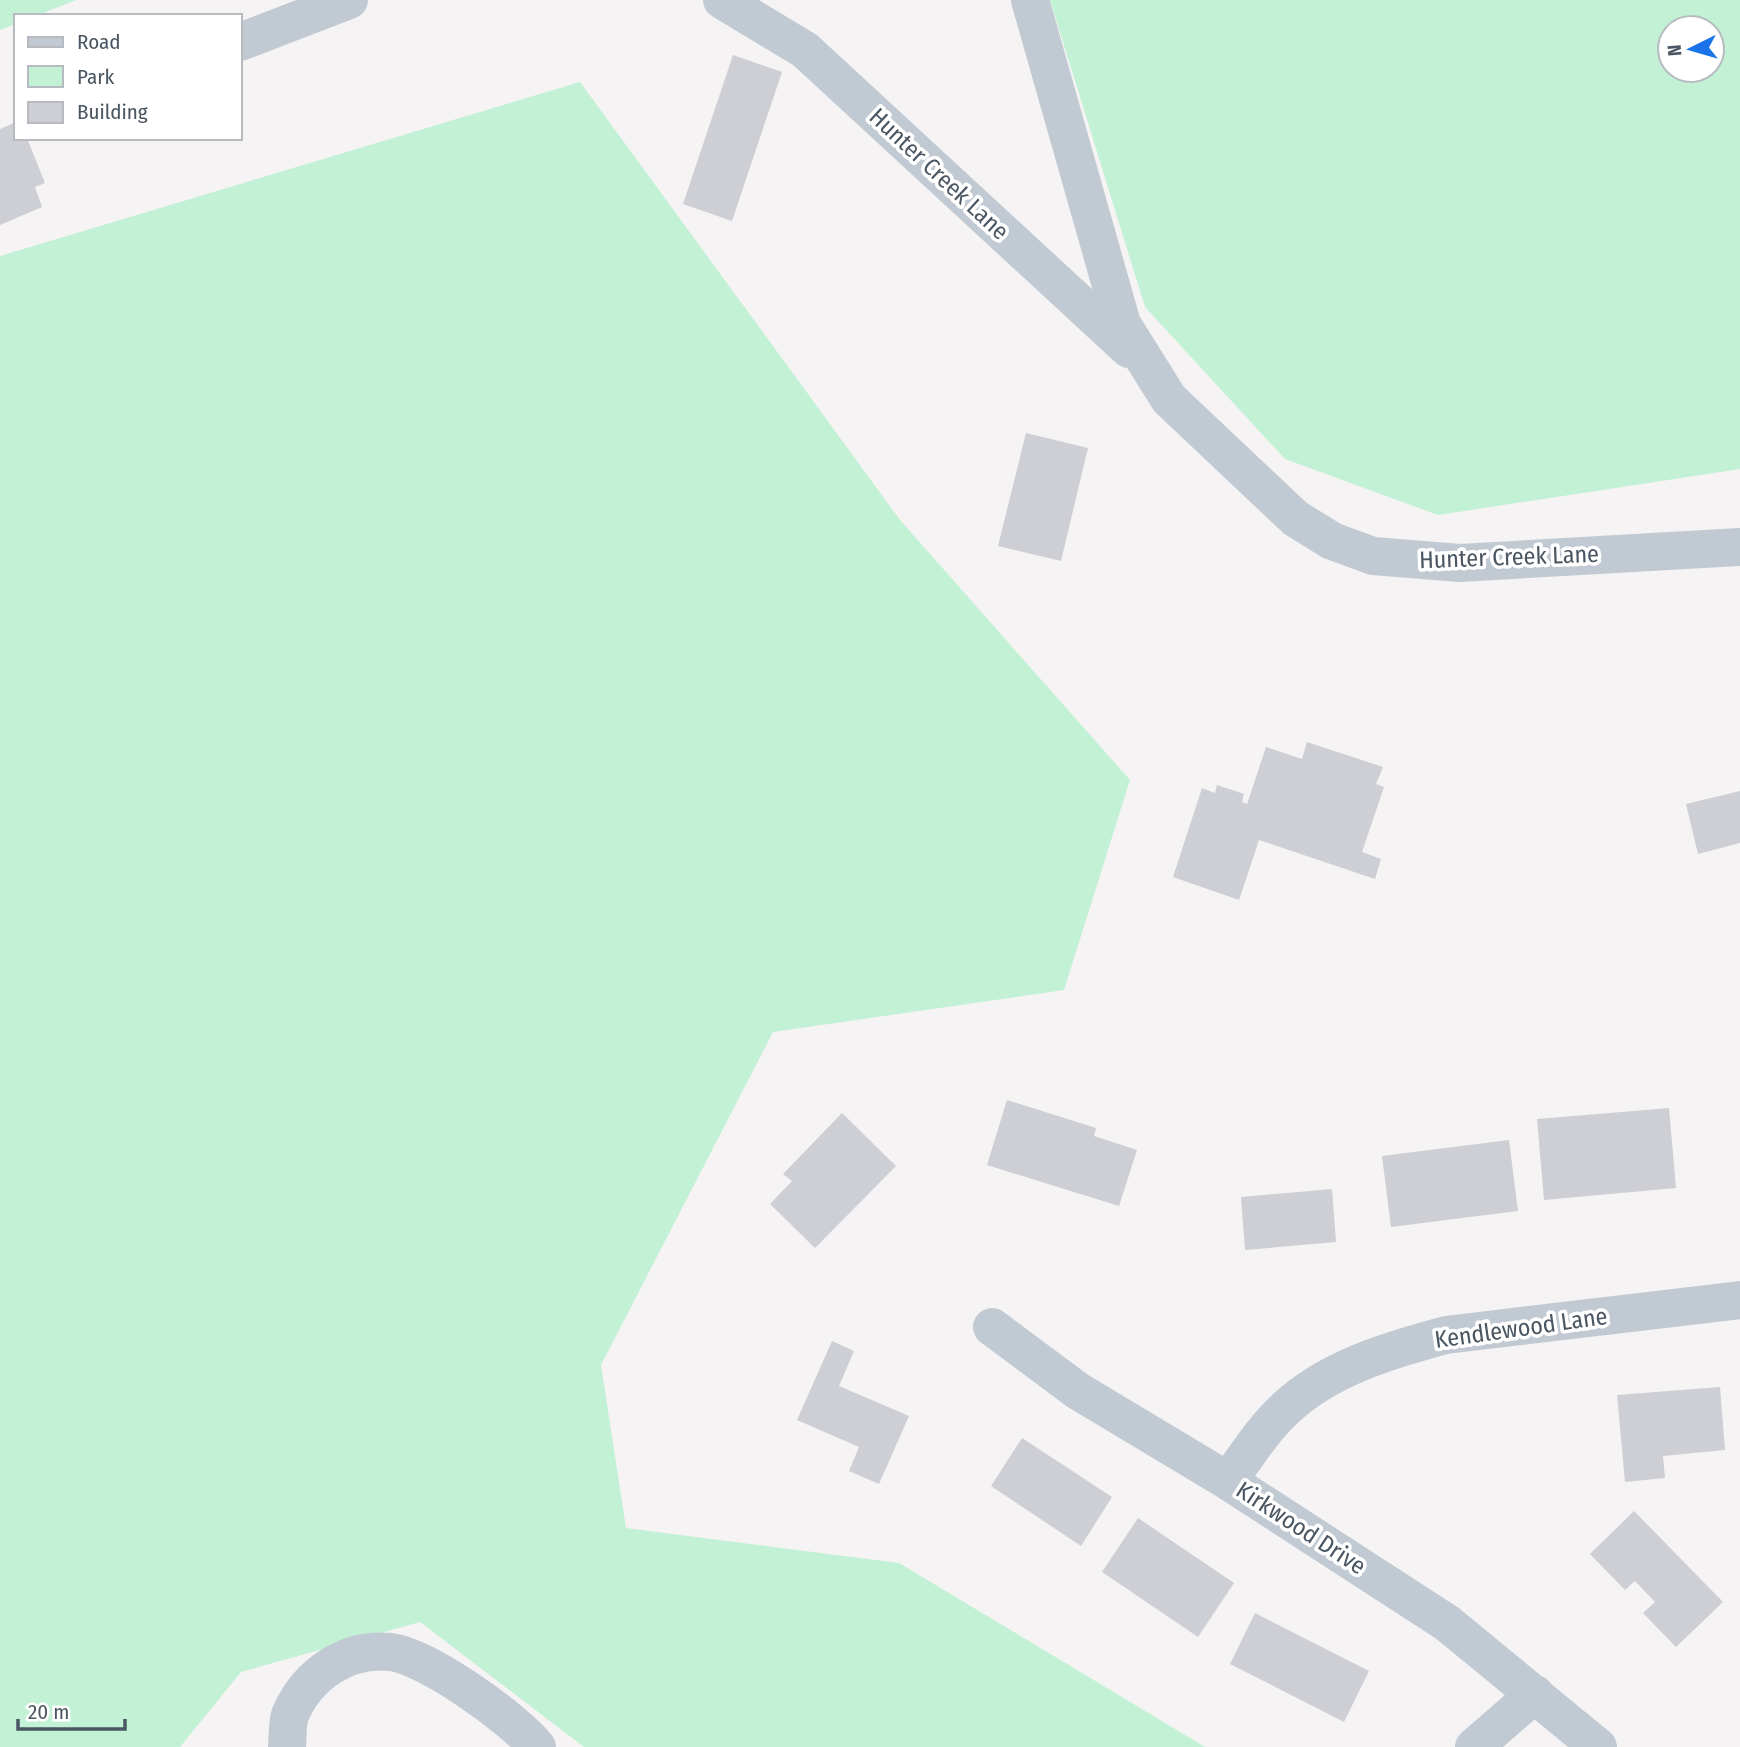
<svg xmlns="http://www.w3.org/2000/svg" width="1740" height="1747" font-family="'Fira Sans Condensed',sans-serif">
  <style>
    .green { fill: #c3f1d5; fill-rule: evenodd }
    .building { fill: #cdcfd5 }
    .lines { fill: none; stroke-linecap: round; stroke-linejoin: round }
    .minor { stroke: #c1cad2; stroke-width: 38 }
    .labels { text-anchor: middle; stroke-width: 7; stroke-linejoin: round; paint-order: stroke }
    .street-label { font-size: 24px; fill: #4a5661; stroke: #fff }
  </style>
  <rect width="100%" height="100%" fill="#f5f3f3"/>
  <path class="green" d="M0,0h76l-40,16h-20v8l-16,6z
    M1050,0h690v469l-302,46 -153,-56 -140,-152zM1712,28v42h-42v-42z
    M580,82l320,438 230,260 -66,210 -291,42 -172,333 25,163 273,35 306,184h-621l-164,-125 -179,50 -61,75h-180v-1491z"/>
  <path class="building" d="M733,55l49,17 -50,149 -49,-17z
    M16,122v16h11l18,45 -10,4 7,20 -42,18v-96z
    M1026,433l62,15 -27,113 -63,-15z
    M1307,742l76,25 -7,17 8,3 -22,65 19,7 -6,20 -116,-39 -20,60 -66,-23 29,-89 13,5 2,-8 27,9 -2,8 5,2 19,-57 36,12z
    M1740,791v52l-42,11 -12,-50z
    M1007,1100l89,28 -2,8 43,14 -18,56 -132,-41z
    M1669,1108l7,80 -132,12 -7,-81z
    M842,1113l54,53 -81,82 -45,-44 22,-23 -9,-7z
    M1509,1140l9,71 -127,16 -9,-71z
    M1332,1189l4,53 -91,8 -4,-53z
    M832,1341l22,10 -15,35 70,30 -30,68 -30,-13 10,-24 -62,-27z
    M1720,1387l5,63 -62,6 2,22 -40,4 -8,-87z
    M1022,1438l90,59 -31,49 -90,-60z
    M1634,1511l89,91 -47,45 -33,-34 12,-11 -20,-21 -10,9 -35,-36z
    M1138,1518l96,65 -36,54 -96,-65z
    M1255,1613l114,58 -25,51 -114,-58z"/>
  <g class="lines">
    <path class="minor" d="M722,0l83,50 324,299
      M1030,0l92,324 47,75 126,119 37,23 41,15 87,7 280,-16
      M240,42l109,-42
      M992,1327l86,64 150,90 219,142 151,124
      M1228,1481c18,-24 35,-52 57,-72 43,-41 105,-59 161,-74l294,-35
      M287,1747c1,-10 0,-23 3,-32 17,-40 56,-68 101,-63 37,5 122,66 146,95
      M1474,1747l61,-53"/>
  </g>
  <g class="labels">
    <g class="street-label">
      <text transform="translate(939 174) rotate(43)" y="8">Hunter Creek Lane</text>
      <text transform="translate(1509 557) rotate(-2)" y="8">Hunter Creek Lane</text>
      <text transform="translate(1521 1328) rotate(-8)" y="8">Kendlewood Lane</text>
      <text transform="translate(1301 1528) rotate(33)" y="8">Kirkwood Drive</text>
    </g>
  </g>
  <rect x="14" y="14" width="228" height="126" fill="#ffffff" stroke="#b7bbc0" stroke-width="2"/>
  <rect x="28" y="37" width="35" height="10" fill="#c1cad2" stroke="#b7bbc0" stroke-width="2"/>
  <text x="77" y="49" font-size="21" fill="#4a5661">Road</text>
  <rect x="28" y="66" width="35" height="21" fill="#c3f1d5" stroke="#b7bbc0" stroke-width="2"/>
  <text x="77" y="84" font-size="21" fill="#4a5661">Park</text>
  <rect x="28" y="102" width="35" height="21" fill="#cdcfd5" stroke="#b7bbc0" stroke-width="2"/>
  <text x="77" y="119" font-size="21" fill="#4a5661">Building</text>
  <g transform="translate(1691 49) rotate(265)"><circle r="33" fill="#ffffff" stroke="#b7bbc0" stroke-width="2"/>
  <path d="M0-5L12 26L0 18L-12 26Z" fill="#1a73e8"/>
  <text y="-10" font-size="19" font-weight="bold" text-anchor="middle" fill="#4a5661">N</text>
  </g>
  <path d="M18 1719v10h107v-10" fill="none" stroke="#4a5661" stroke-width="3.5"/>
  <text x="28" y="1719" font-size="21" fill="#4a5661" stroke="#ffffff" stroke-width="5" paint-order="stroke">20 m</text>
</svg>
